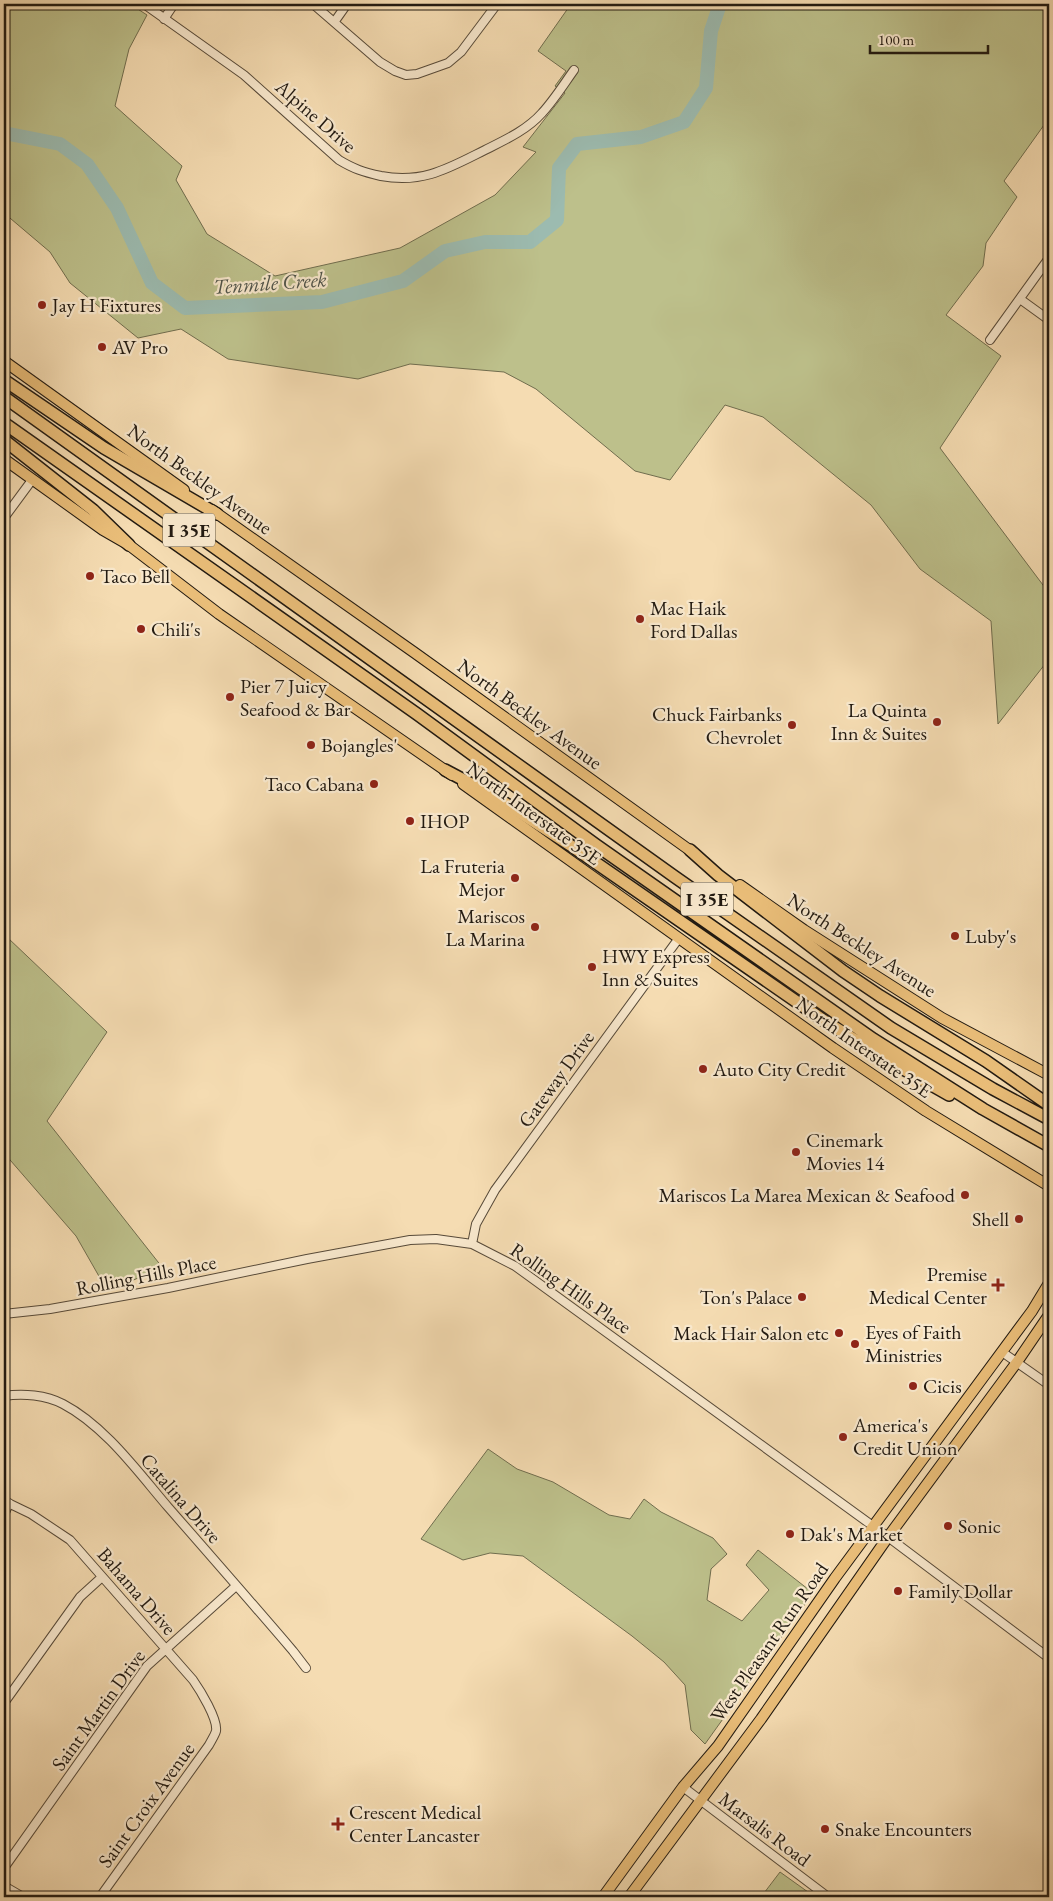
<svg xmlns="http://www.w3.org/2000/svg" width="1053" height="1901" font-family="'EB Garamond',serif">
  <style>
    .green { fill: #bdc08b; stroke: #706d4e }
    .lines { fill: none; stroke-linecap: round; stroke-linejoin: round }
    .river { stroke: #9cbbb0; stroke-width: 14 }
    .minor-casing { stroke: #574a39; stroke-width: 10 }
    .major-casing { stroke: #221a11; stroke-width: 12 }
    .highway-casing { stroke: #221a11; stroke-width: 14 }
    .minor { stroke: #f8e8cd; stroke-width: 8 }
    .major { stroke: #eabe79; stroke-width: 10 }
    .highway { stroke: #eabe79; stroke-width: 11 }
    .poi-dot { fill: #8f2418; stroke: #f8e8cd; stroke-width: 2 }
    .labels { text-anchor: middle; stroke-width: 4.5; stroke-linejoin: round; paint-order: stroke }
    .shield { fill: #f8e8cd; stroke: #625849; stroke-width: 1 }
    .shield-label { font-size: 19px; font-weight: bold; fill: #221a11 }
    .street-label { font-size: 20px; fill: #221a11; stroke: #f8e8cd }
    .poi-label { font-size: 20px; fill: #221a11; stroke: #f8e8cd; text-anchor: start }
    .water-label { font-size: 21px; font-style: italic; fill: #4d5249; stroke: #f8e8cd }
  </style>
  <rect width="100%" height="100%" fill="#f5dcb2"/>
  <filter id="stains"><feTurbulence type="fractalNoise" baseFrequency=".004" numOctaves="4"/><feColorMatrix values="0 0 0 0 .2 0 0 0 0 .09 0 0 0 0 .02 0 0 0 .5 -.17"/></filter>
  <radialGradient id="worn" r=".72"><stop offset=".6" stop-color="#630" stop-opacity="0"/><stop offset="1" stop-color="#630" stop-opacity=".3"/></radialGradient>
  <path class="green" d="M4,4h72l14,6 5,-6h35l17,11 -18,34 -14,57 67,60 -6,14 31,54 68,42 125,-28 95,-53 41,-43 -13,-5 42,-54 -10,-7 11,-15 -28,-20 33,-47h478v114l-45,63 13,16 -31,46 -3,23 -37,49 55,41 -61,92 109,145v66l-51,65 -7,-103 -71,-52 -49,-64 -108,-88 -38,-12 -55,75 -35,-9 -99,-82 -32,-17 -94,-8 -52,15 -130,-20 -47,-30 -43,9 -68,-55 -20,-31 -46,-39z
    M8,938l99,94 -60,89 115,146 -35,16 -23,2 -28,-49 -72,-83v-202z
    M488,1449l29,20 36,13 56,33 21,4 14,-20 17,13 52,26 14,16 -16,15 -4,31 35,21 27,-31 -23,-25 12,-15 55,43 -108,151 -14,-14 -6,-45 -21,-23 -32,-26 -109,-80 -33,-3 -27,7 -42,-21z
    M780,1872l35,25h-54z"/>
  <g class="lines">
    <path class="river" d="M4,133l56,11 27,20 30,44 35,75 33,25 137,-6 81,-21 42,-30 40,-9h45l27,-22 2,-52 18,-24 64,-7 43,-15 22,-34 5,-57 9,-27"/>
    <g class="minor-casing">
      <path id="minor" d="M144,4l100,71 95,85c15,9 24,12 42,16 42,8 68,-8 104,-26 20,-10 42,-20 57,-37 12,-13 22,-29 32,-43
        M313,4l67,58 15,9 11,4 11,-1 31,-11 13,-11 36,-48
        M164,19l10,-15
        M335,21l12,-17
        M1020,299l29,21
        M990,340l59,-82
        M4,518l28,-38
        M472,1244l4,-20 19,-34 184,-252
        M4,1314l46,-5 118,-21 139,-29 103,-19 26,-1 36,5 43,22 373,271 161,121
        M1002,1352l47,33
        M4,1396c19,-3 42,-1 59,8 42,22 75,68 105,103 42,48 84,96 125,144l13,17
        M4,1501l27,13 39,26 123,140c7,10 25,39 23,51 -1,4 -5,10 -7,14l-109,152
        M4,1515l5,-12
        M4,1703l76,-106 22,-20
        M683,1787l145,110
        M4,1868l143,-202 89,-80
        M4,1886l19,11"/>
    </g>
    <g class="major-casing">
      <path id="major" d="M4,361l180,129
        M4,459l99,71 26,15 90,69 233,161
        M212,510l203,143 280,201
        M463,784l370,264 93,63 123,75
        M740,885l64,45 138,88 107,57
        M603,1897l80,-110 35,-41 117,-168 197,-267 17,-28
        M629,1897l132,-178 127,-182 129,-175 32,-47"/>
    </g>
    <g class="highway-casing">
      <path id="highway" d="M4,380l100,68 113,66
        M4,397l671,480 216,151 102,61 56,30
        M4,423l413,291 179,131 277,194 110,70 66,37
        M4,440l89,70 36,35
        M445,770l49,26 79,51 250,173 66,41 60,34
        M690,850l28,25 125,96 37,25 106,65 63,44"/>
    </g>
    <use href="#minor" class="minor"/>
    <use href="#major" class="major"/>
    <use href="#highway" class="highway"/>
  </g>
  <g class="poi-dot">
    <circle cx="42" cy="305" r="5"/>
    <circle cx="102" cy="347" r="5"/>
    <circle cx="90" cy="576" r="5"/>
    <circle cx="640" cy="619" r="5"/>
    <circle cx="141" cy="629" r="5"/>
    <circle cx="230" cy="697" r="5"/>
    <circle cx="937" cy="722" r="5"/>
    <circle cx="792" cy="725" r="5"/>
    <circle cx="311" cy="745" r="5"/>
    <circle cx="374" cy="784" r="5"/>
    <circle cx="410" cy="821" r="5"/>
    <circle cx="515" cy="878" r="5"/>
    <circle cx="535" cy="927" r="5"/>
    <circle cx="955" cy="936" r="5"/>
    <circle cx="592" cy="967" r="5"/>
    <circle cx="703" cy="1069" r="5"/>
    <circle cx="796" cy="1152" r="5"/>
    <circle cx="965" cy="1195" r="5"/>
    <circle cx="1019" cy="1219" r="5"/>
    <path d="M995.5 1277.5h5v5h5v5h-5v5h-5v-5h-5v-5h5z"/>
    <circle cx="802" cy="1297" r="5"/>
    <circle cx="839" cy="1333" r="5"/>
    <circle cx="855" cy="1344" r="5"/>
    <circle cx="913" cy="1386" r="5"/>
    <circle cx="843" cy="1437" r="5"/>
    <circle cx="948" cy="1526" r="5"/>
    <circle cx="790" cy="1534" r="5"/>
    <circle cx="898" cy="1591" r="5"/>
    <path d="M335.5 1816.5h5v5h5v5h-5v5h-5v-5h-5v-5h5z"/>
    <circle cx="825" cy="1829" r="5"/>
  </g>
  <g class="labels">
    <g class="shield">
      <rect x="163" y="513.5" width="52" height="33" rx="4"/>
      <rect x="681" y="882.5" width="52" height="33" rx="4"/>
    </g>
    <g class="shield-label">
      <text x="189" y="537">I 35E</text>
      <text x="707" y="906">I 35E</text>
    </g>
    <g class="street-label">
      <text transform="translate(316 116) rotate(41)" y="7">Alpine Drive</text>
      <text transform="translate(200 479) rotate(36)" y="7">North Beckley Avenue</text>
      <text transform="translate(530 714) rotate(36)" y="7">North Beckley Avenue</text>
      <text transform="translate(534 813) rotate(36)" y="7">North Interstate 35E</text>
      <text transform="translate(862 945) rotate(33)" y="7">North Beckley Avenue</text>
      <text transform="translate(864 1047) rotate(35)" y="7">North Interstate 35E</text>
      <text transform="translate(556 1079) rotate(-54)" y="7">Gateway Drive</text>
      <text transform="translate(146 1275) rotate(-11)" y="7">Rolling Hills Place</text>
      <text transform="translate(571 1288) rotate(35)" y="7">Rolling Hills Place</text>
      <text transform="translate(181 1498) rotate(49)" y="7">Catalina Drive</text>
      <text transform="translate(137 1591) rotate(49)" y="7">Bahama Drive</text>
      <text transform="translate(769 1642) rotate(-55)" y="7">West Pleasant Run Road</text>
      <text transform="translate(98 1710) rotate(-54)" y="7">Saint Martin Drive</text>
      <text transform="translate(146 1805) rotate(-54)" y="7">Saint Croix Avenue</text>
      <text transform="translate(765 1829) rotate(37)" y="7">Marsalis Road</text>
    </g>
    <g class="poi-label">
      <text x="52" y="312">Jay H Fixtures</text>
      <text x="112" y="354">AV Pro</text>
      <text x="100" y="583">Taco Bell</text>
      <text x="650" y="615">Mac Haik<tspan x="650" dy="23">Ford Dallas</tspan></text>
      <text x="151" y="636">Chili's</text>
      <text x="240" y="693">Pier 7 Juicy<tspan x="240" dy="23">Seafood &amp; Bar</tspan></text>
      <text x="927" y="717" text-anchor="end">La Quinta<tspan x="927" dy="23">Inn &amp; Suites</tspan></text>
      <text x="782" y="721" text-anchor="end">Chuck Fairbanks<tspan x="782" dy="23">Chevrolet</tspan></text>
      <text x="321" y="752">Bojangles'</text>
      <text x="364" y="791" text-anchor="end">Taco Cabana</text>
      <text x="420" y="828">IHOP</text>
      <text x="505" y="873" text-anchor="end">La Fruteria<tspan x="505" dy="23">Mejor</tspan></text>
      <text x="525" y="923" text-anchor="end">Mariscos<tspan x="525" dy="23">La Marina</tspan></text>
      <text x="965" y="943">Luby's</text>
      <text x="602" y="963">HWY Express<tspan x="602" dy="23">Inn &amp; Suites</tspan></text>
      <text x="713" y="1076">Auto City Credit</text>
      <text x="806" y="1147">Cinemark<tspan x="806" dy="23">Movies 14</tspan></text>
      <text x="955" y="1202" text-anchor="end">Mariscos La Marea Mexican &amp; Seafood</text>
      <text x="1009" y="1226" text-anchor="end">Shell</text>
      <text x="987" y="1281" text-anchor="end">Premise<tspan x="987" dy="23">Medical Center</tspan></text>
      <text x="792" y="1304" text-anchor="end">Ton's Palace</text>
      <text x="865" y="1339">Eyes of Faith<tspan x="865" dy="23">Ministries</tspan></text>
      <text x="829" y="1340" text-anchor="end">Mack Hair Salon etc</text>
      <text x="923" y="1393">Cicis</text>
      <text x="853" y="1432">America's<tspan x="853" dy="23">Credit Union</tspan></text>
      <text x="958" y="1533">Sonic</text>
      <text x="800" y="1541">Dak's Market</text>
      <text x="908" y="1598">Family Dollar</text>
      <text x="349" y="1819">Crescent Medical<tspan x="349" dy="23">Center Lancaster</tspan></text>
      <text x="835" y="1836">Snake Encounters</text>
    </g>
    <g class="water-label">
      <text transform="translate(270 283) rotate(-4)" y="7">Tenmile Creek</text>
    </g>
  </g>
  <rect width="1053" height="1901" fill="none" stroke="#f5dcb2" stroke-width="20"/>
  <rect x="5" y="5" width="1043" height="1891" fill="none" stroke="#221a11" stroke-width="2.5"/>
  <rect x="10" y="10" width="1033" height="1881" fill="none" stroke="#221a11"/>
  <path d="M870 45v8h118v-8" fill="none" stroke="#221a11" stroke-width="2.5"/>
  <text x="878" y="45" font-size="15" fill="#221a11" stroke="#f8e8cd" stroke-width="4" paint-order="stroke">100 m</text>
  <rect width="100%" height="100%" filter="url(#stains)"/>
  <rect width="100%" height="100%" fill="url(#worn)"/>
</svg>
